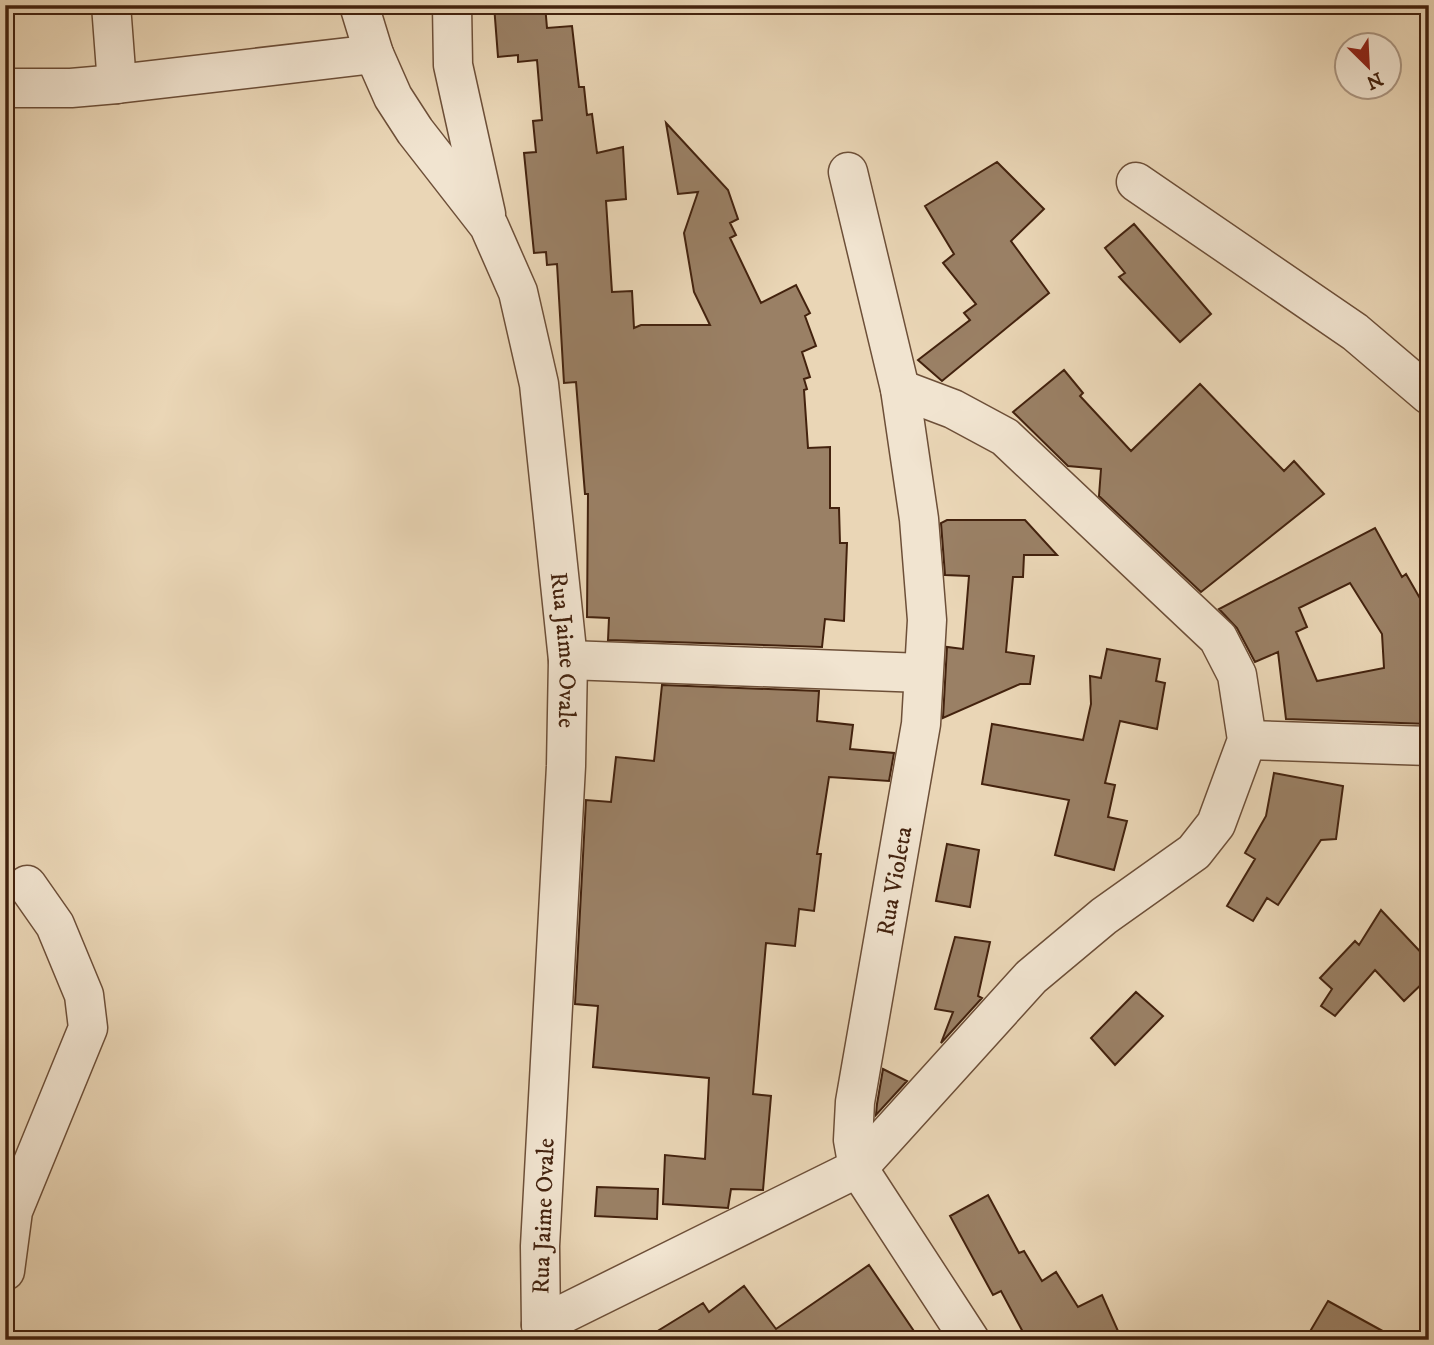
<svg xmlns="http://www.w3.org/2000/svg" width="1434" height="1345" font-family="'IM FELL DW Pica',serif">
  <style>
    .building { fill: #9a8065; stroke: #43220e; stroke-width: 2; fill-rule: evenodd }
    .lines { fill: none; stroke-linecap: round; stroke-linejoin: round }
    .minor-casing { stroke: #6d4f38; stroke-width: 41 }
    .minor { stroke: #f1e4d0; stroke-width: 38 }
    .labels { text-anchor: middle; stroke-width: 6; stroke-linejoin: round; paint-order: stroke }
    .street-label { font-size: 24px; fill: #43220e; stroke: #f1e4d0 }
  </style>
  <rect width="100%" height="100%" fill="#ead6b6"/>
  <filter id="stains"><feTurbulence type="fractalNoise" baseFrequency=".00286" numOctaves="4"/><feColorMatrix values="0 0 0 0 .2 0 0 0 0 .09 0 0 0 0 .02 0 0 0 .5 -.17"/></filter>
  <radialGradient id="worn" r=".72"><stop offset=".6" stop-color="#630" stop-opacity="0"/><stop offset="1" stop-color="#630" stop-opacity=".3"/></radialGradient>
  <path class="building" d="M494,5h51l2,23 25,-2 7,61h5l3,28 5,-1 5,39 26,-6 3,52 -20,2 6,91 20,-1 2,37 7,-3h69l-16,-33 -10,-59 14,-41 -20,2 -12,-71 62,67 10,29 -8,4 6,12 -6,3 31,65 35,-18 14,28 -5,3 11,30 -14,6 8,25 -6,2 3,10 -3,1 4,58 22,-1v61h9l1,35h7l-3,78 -19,-2 -3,28 -214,-7 1,-22 -22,-1 1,-123h-3l-9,-112 -12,1 -7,-119 -10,1 -1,-13 -12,1 -10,-100 12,-1 -3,-31 9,-1 -5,-60 -19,2v-7l-20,2z
    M997,162l47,47 -33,32 38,52 -107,88 -24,-21 52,-40 -6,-7 12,-9 -33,-41 11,-9 -29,-48z
    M1134,224l77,90 -31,28 -61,-65 6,-4 -20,-25z
    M1064,370l19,23 -3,3 51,55 69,-67 84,87 10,-10 30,33 -123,98 -102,-96 2,-27 -33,-3 -55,-54z
    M947,520h78l32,35h-33l-1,22h-10l-7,75 28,4 -4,28h-10l-77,34 4,-71 16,2 6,-73 -24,-1 -4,-52z
    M1375,528l27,49 4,-3 23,40v110l-143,-5 -8,-67 -23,10 -18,-34 -18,-19zM1350,583l32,51 2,34 -67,13 -21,-49 11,-5 -8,-19z
    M1107,649l53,10 -4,22 9,2 -8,46 -37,-8 -15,62 10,2 -7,32 19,4 -13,49 -59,-15 14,-55 -87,-16 10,-60 91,16 8,-36 -1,-28 11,2z
    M662,685l157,6 -2,30 36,4 -3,24 44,4 -5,28 -60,-4 -12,77h4l-7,57 -15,-2 -4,37 -29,-3 -13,151 18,2 -8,94 -32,-1 -3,19 -65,-4 2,-49 40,4 4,-81 -116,-11 5,-61 -23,-2 11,-204 25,2 5,-45 38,4z
    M1274,773l69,13 -7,53 -15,1 -43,65 -11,-7 -14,23 -26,-15 28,-47 -10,-6 21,-37z
    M947,844l32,6 -9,57 -34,-6z
    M1381,910l48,51v16l-25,24 -29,-31 -40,46 -14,-10 11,-17 -12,-11 35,-37 4,4z
    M955,937l35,5 -12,54 4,2 -41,45 12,-31 -18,-3z
    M1136,992l27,24 -48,49 -24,-27z
    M883,1069l24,12 -31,34 1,-11z
    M597,1187l61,2 -1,30 -62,-3z
    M988,1195l31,58 5,-2 18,30 14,-9 22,35 24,-12 20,45h-108l10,-6 -23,-43 -8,4 -43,-79z
    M869,1265l51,75h-277l60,-37 6,9 35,-26 32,43z
    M1328,1301l71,39h-94z"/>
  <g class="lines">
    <g class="minor-casing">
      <g id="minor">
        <path d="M111,5l6,79"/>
        <path id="s1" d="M359,5l15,49 19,43 22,34 74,95 29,66 21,92 29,276 -2,106 -26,480 1,79 5,15"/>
        <path d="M452,5l1,60 33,149"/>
        <path d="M5,88h66l46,-4 257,-30"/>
        <path d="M848,172l52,217 19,130 8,101 -6,104 -66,378 -2,38 5,28 112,172"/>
        <path d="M1136,182l219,150 74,63"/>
        <path d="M568,660l355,13"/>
        <path d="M1247,740l182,6"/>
        <path d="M5,1271l8,-60 75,-183 -4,-33 -29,-70 -28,-40"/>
        <path d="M541,1325l317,-157 173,-191 73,-61 90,-64 22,-28 31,-84 -10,-65 -19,-37 -213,-201 -52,-28 -53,-20"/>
      </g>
    </g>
    <use href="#minor" class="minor"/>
  </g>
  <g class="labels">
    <g class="street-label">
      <text dy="8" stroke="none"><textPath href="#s1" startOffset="693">Rua Jaime Ovale</textPath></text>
      <text transform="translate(894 881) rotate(-80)" y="8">Rua Violeta</text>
      <text transform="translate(543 1216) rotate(-88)" y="8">Rua Jaime Ovale</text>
    </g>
  </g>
  <rect width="1434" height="1345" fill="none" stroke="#ead6b6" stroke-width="28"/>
  <rect x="7" y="7" width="1420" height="1331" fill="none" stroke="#43220e" stroke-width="3.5"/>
  <rect x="14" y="14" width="1406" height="1317" fill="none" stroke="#43220e" stroke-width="2"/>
  <g transform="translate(1368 66) rotate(156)"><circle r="33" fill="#f1e4d0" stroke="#ab9682" stroke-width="2"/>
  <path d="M0-5L12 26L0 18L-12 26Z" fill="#8f2418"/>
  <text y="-10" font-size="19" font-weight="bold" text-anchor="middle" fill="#43220e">N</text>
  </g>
  <rect width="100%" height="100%" filter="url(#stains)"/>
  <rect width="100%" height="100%" fill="url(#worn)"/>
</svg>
